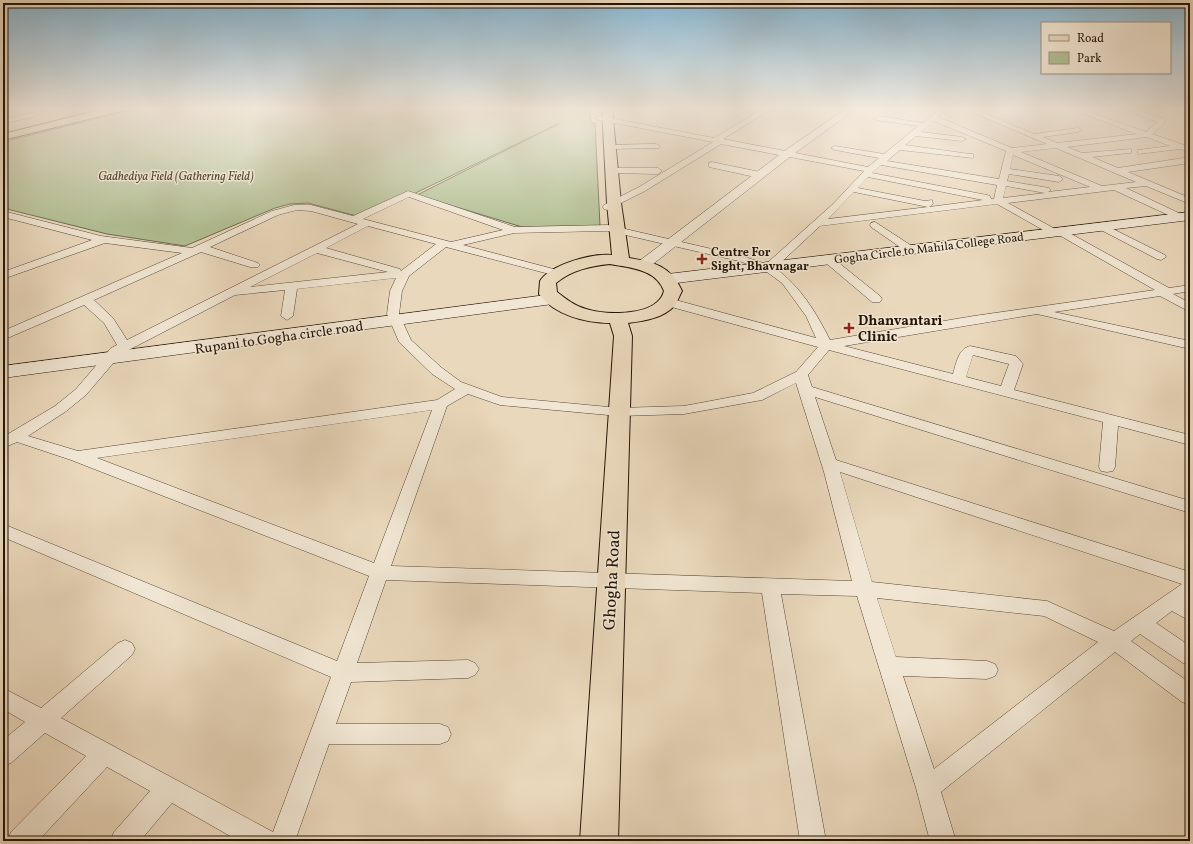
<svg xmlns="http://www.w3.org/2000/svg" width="1193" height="844" font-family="Vollkorn,serif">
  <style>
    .green { fill: #b2c094; stroke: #6b6a4e }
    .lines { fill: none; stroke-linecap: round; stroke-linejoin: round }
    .minor-casing { stroke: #564634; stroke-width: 1 }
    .tertiary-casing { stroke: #564634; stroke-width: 1 }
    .secondary-casing { stroke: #241507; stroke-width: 1 }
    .primary-casing { stroke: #241507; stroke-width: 2 }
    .minor { fill: #f1e6d3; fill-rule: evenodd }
    .tertiary { fill: #f1e6d3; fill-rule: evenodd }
    .secondary { fill: #f1e6d3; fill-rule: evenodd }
    .primary { fill: #ead8bc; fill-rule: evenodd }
    .poi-dot { fill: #8f2418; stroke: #f1e6d3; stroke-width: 1.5 }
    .labels { text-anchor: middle; stroke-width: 3; stroke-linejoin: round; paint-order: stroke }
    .far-park-label { font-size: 12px; font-style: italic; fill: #4f4831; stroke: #f1e6d3 }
    .far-street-label { font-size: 12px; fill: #241507; stroke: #f1e6d3 }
    .far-poi-label { font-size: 12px; font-weight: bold; fill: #241507; stroke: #f1e6d3; text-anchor: start }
    .poi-label { font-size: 14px; font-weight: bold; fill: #241507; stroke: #f1e6d3; text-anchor: start }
    .street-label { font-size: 14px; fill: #241507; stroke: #f1e6d3 }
    .near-street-label { font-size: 17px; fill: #241507; stroke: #f1e6d3 }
  </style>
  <rect width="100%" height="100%" fill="#ead8bc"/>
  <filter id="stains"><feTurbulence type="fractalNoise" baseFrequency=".005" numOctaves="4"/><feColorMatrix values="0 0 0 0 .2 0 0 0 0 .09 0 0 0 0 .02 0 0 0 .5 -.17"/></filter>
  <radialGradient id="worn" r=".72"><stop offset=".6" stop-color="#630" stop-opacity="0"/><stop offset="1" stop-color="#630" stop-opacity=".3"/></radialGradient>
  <path class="green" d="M139,108h451l1,15h4l5,103 -78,1 -105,-32 141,-71 -194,94 -56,-15 -18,1 -15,4 -90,38 -78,-12 -104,-26v-66z"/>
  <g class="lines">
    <g class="minor-casing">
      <path id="minor" d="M739,108h10l-11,7h-6v-4z
        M764,108h9l-50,31 145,28 11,-9 -44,-8 -4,-2 4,-2 49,8 34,-28 -42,-6 -1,-2 4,-2 44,7 18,-15h8l-11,9 74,31 35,-4 -85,-36h10l62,26 44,-6 4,2 -4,2 -35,5 14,6 80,-9 -70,-26h11l68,24 11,-10 -36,-14h11l33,11v4l-13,11 38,13v5l-10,-3 -42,5v-4l32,-4 -23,-9 -80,10 15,6 49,-4v4h-3l-36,4 26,11 72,-11v6l-62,9 62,26v6l-44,-18 -20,2 57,27 2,2 -2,2h-6l-63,-29 -106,13 49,27h7l105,58 21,-3v6l-17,3 17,9v9l-30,-16 -106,16 136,29v8l-153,-35 -193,32 109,28c3,-10 5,-25 17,-28l46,10 7,8 -9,26 176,45v10l-72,-19 -3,41 -2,4 -6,1 -6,-1 -2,-4 4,-45 -274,-72 -21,25 4,12 378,114v12l-375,-116 21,63 354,112v26l-4,3 4,2v18l-18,-10 -16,12 34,23v20l-7,-3 -43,-29 -9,7 59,42v22l-8,-3 -67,-50 -174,140 15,49h-26l-14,-53 -59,-192 -76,-2 45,247h-26l-38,-248 -376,-13 -29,83 111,-3 7,3 4,6 -4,6 -7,3 -117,4 -15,42h104l8,3 3,7 -3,7 -8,3h-111l-34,97h-56l-67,-38 -32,38h-30l4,-9 36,-41 -43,-24 -69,74h-31l4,-9 75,-76 -41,-23 -34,30 -8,3v-26l22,-18 -22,-13v-21l38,20 77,-65 7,-3 7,3 3,6 -3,6 -71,63 212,114 58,-155 -328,-140v-13l334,137 32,-85 -298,-116 -54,-18 -14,6v-11l52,-31 21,-17 35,-41 6,-3 -13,-22 -20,-18 -81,35v-9l179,-78 -77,-10 -102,36v-7l89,-32 -89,-23v-6l98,25 91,12 80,-37 22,-6h17l42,11 55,-25 107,36 93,-2 134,31 24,8 67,-60 31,-33 -143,-27 -76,47 -38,19 -3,-1 -2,-2 2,-2 35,-18 74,-45 -114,-22 -4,-2 4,-2 115,22zM934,121l72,30 -7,28 -112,-18 13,-11 73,8v-4h-3l-65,-9 11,-9 46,5 4,-2 -4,-2 -41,-5zM1056,148l80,34 -34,4 -81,-34zM1013,155l77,32 -42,5 3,-2 -2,-2 -42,-7 2,-7 50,8 4,-3 -4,-3 -49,-7zM881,165l116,20 -3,14h-3l-1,-3 -3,-1 -115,-22zM868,177l115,23 -54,7 4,-3 -1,-4 -7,1 -67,-13zM1006,186l39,7 -42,5zM854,192l74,15 -100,12zM409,197l94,33 -52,12 -88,-23zM997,204l55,31h7l96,55 -181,26 -144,24c-14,-28 -30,-54 -55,-72l45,-42zM297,210l14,1 47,13 -231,116 -14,-22 -19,-18 107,-48 49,15h8l2,-2 -2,-2 -48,-16 68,-32zM368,226l68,18 -35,27 -1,-2 -74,-21zM608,231l131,30 25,9 18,13 24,33 10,22 -148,-40 -6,4 2,3 154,42 -22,25 -43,21 -69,13 -65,2 -117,-11 -41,-15 -19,-14 -31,-28 -12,-26 3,-23 7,-15 37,-29 111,29 6,-3 -2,-2 -98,-26 51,-12zM317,253l71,19 -138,15zM396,278l-6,13 -3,23 12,28 33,32 23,15 -18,11 -359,51 -50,-15 37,-24 21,-17 35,-41 114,-59 50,-5 -4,26 6,4 6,-4 4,-27zM973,355l36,9 -8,22 -35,-9zM796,383l28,89 28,109 -461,-15 56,-160 21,-12 32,11 119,11 65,-2 78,-14zM432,410l-58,153 -277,-105zM840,472l342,112 -68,47 -67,-30 -175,-19zM877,598l167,18 54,26 -164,127 -31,-93 84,3 8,-3 3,-6 -3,-6 -8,-3 -91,-4z
        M1168,108h11l11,4v4z
        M32,113l4,2 -1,2 -32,6v-4z
        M656,144l4,2 -1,2 -50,1 -4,-2 4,-2z
        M712,162l48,10 4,3 -4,3 -51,-11v-4z
        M611,168h47l4,3 -4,3 -50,-1 -1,-2z
        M875,222l40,26 1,2 -1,2h-8l-36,-25 -1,-2 1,-2z
        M1103,224l62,31 1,2 -5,3 -4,-1 -58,-30 -1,-2 1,-2z
        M830,258l4,1 46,37 2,3 -2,3h-8l-46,-39 -1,-2z"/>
    </g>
    <g class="tertiary-casing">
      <path id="tertiary" d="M847,108h10l-66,48 -143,112h-10l-2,-3 2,-3 145,-110z"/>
    </g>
    <g class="secondary-casing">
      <path id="secondary" d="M1190,212v8l-522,64 -6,-2 -2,-3 2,-3 6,-2z
        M554,294l6,1 2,4 -2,4 -557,75v-12z"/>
    </g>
    <g class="primary-casing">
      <path id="primary" d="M108,108h18l-1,2 -122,30v-6z
        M602,108h10l9,95 8,55c25,4 42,8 53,33 -3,5 -4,10 -7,14 -11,13 -31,16 -47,18l4,13 -14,505h-38l34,-505 -4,-13c-24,0 -56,-8 -71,-29l1,-13c11,-17 53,-28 72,-26l-5,-52zM610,264c21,4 46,5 54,27 -1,3 -2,6 -4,8 -13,17 -56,16 -74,10 -11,-3 -20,-10 -29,-17l-1,-9c16,-13 34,-17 54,-19z"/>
    </g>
    <use href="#minor" class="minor"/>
    <use href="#tertiary" class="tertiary"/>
    <use href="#secondary" class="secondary"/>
    <use href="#primary" class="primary"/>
  </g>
  <linearGradient id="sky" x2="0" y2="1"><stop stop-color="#88b6d1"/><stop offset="0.48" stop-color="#f6ede1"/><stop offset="1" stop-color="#f6ede1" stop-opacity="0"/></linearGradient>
  <rect width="1193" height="226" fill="url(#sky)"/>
  <g class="poi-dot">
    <path d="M700 253h4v4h4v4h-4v4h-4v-4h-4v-4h4z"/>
    <path d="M847 322h4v4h4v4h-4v4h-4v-4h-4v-4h4z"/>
  </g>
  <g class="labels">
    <g class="far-park-label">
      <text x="176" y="180">Gadhediya Field (Gathering Field)</text>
    </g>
    <g class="far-street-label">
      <text transform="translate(929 248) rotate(-7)" y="4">Gogha Circle to Mahila College Road</text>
    </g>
    <g class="far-poi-label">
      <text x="711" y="256">Centre For<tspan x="711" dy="14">Sight, Bhavnagar</tspan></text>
    </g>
    <g class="poi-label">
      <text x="858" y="325">Dhanvantari<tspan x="858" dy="16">Clinic</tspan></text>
    </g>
    <g class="street-label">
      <text transform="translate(279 337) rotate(-8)" y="5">Rupani to Gogha circle road</text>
    </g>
    <g class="near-street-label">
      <text transform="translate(611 580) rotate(-87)" y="6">Ghogha Road</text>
    </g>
  </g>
  <rect width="1193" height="844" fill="none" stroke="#ead8bc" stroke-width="16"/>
  <rect x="4" y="4" width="1185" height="836" fill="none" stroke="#241507" stroke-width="2"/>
  <rect x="8" y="8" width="1177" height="828" fill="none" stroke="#241507"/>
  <rect x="1041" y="22" width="130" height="52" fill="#f1e6d3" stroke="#9f9281"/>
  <rect x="1049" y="35" width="20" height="6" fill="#ead8bc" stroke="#9f9281"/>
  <text x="1077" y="42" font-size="12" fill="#241507">Road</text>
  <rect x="1049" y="52" width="20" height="12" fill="#b2c094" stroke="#9f9281"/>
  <text x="1077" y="62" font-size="12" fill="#241507">Park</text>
  <rect width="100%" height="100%" filter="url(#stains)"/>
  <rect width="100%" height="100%" fill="url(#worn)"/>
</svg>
